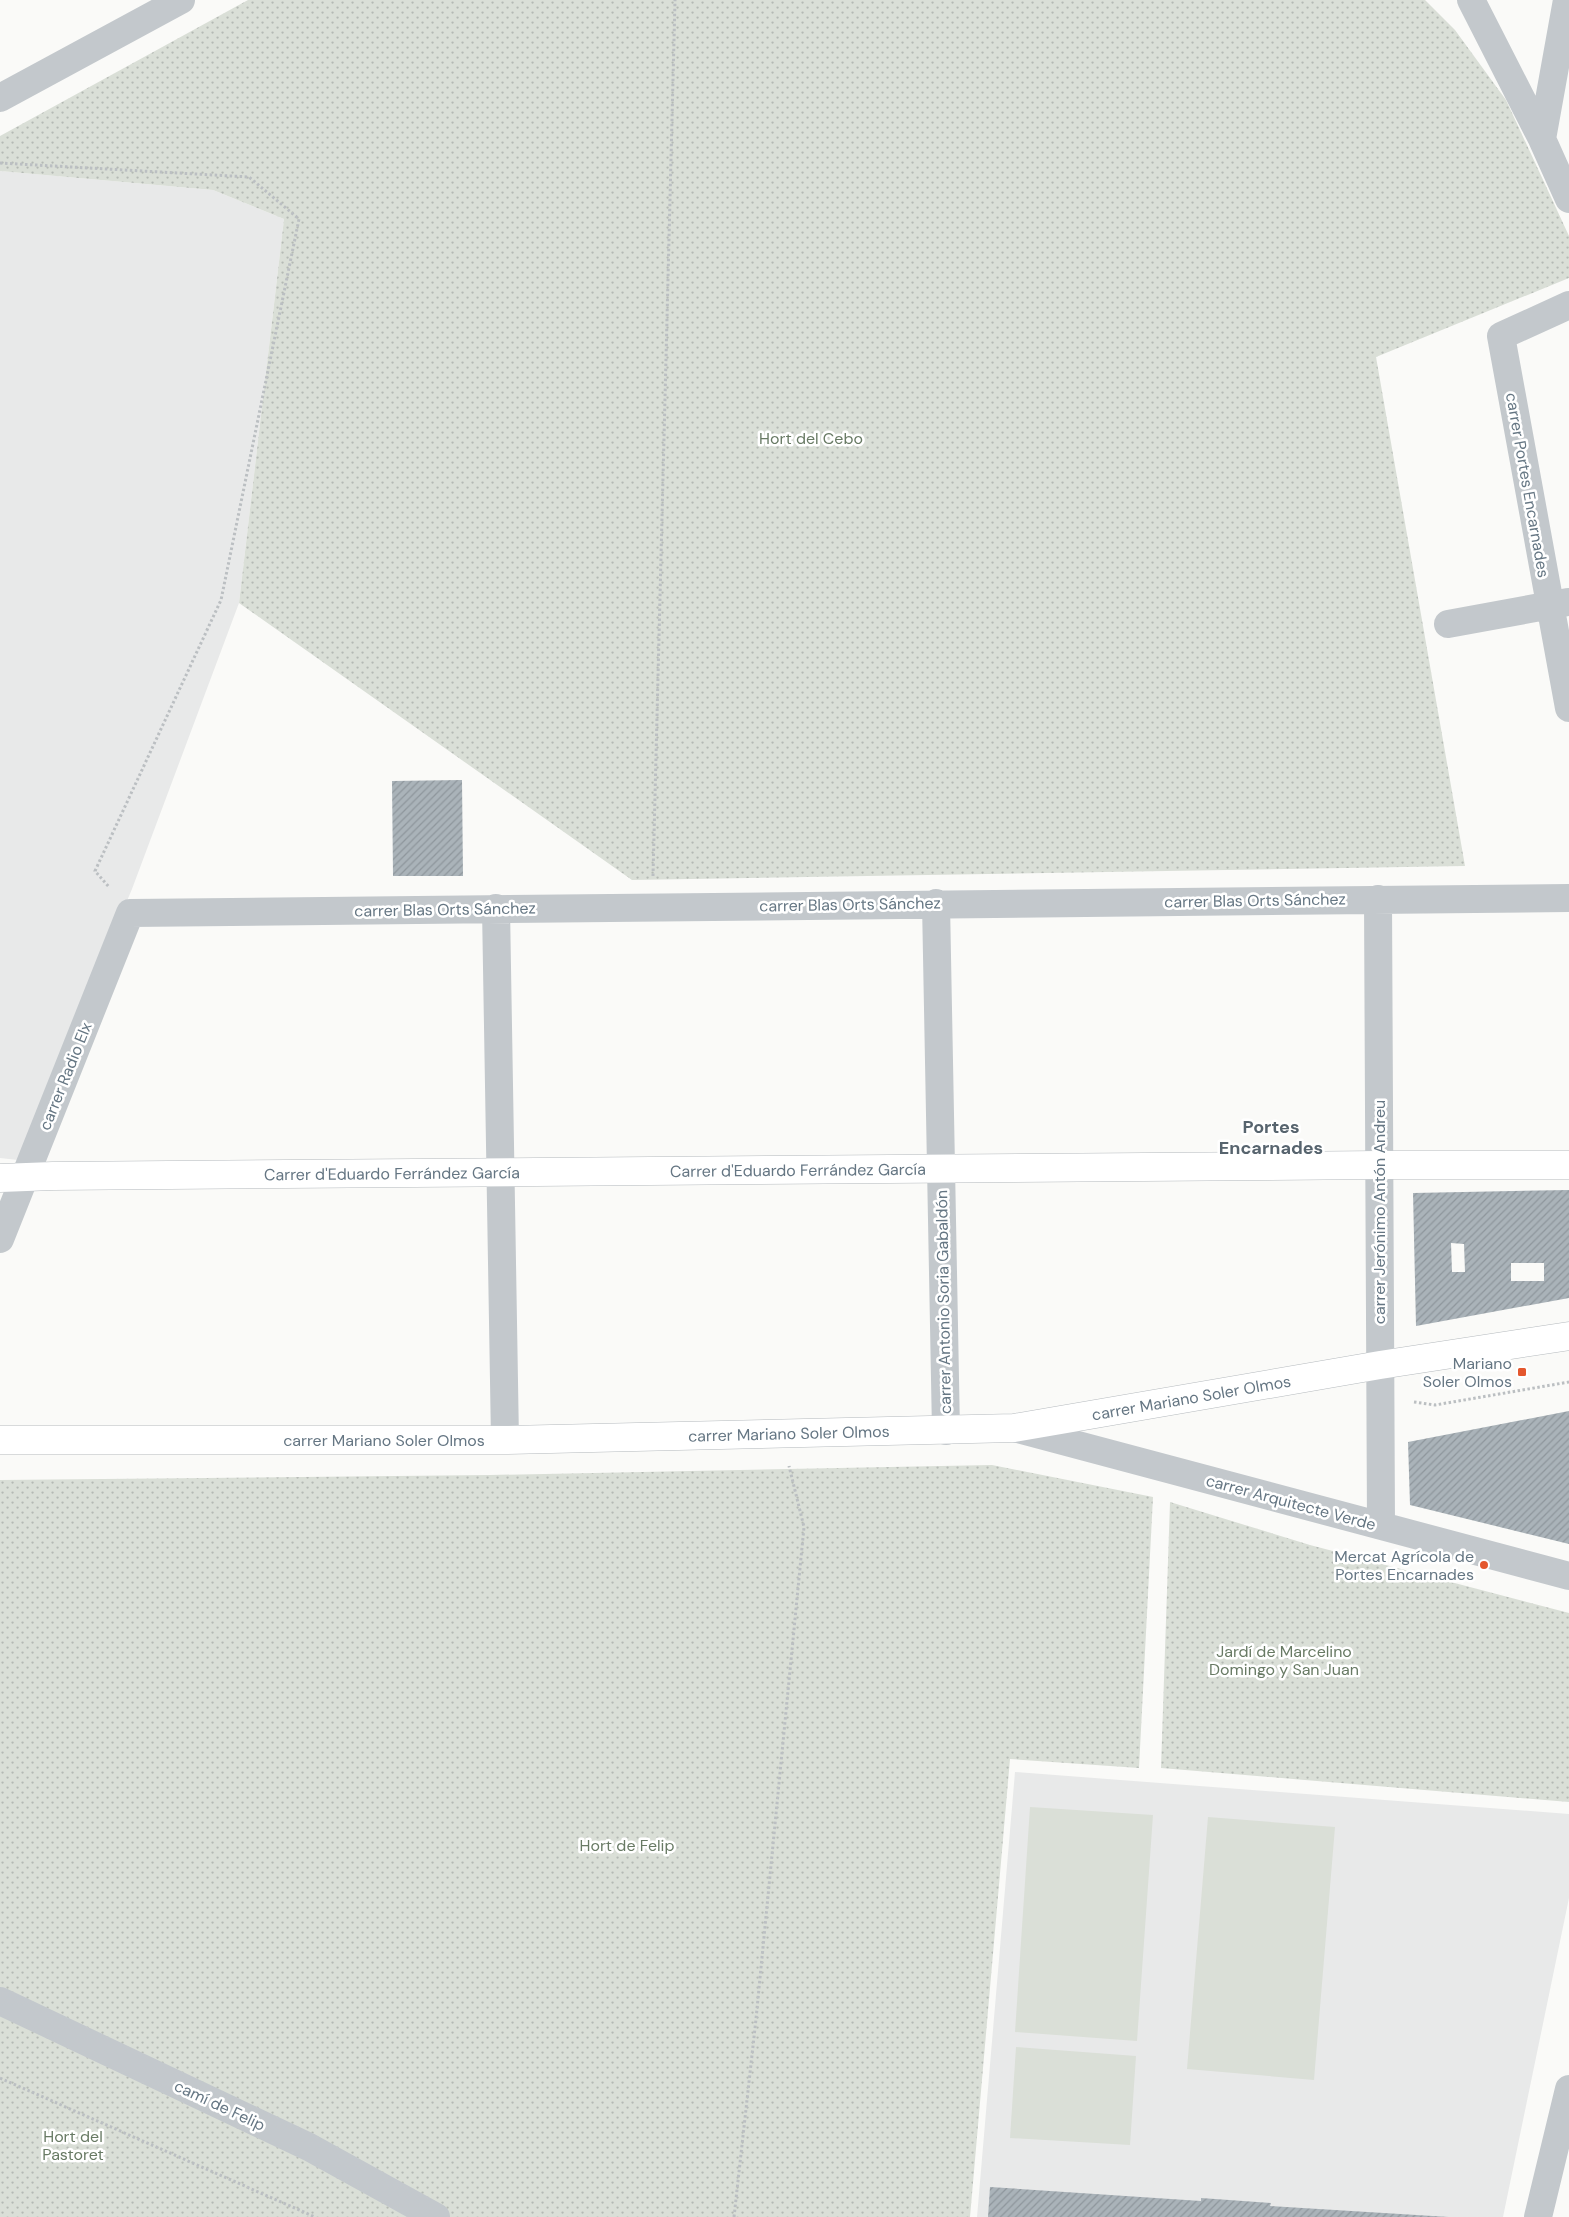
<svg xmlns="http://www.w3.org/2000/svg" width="1569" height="2217" font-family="'DM Sans',sans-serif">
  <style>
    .built { fill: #e8e9e9 }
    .park { fill: url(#park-dots) }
    .pitch { fill: #dadfd7 }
    .building { fill: url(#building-hatch); fill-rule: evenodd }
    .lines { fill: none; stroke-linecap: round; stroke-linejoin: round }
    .major-casing { stroke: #b5babe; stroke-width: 29 }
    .path { stroke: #bbbfc2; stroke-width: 3; stroke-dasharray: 2.5 2.5; stroke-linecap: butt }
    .minor { stroke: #c3c8cc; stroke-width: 28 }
    .major { stroke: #fff; stroke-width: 28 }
    .poi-dot { fill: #e4572e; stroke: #fff; stroke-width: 2 }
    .labels { text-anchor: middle; stroke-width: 5; stroke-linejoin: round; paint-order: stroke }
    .park-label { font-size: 16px; fill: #687a64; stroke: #fff }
    .street-label { font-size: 16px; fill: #657683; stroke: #fff }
    .poi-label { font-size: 16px; fill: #657683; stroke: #fff; text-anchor: end }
    .neighbourhood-label { font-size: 18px; font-weight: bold; fill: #57646e; stroke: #fff }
  </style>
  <defs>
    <pattern id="park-dots" width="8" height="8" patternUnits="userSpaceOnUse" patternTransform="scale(1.25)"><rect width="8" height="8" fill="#dadfd7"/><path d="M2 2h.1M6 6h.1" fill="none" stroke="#b4b9b4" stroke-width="1.8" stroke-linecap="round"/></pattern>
    <pattern id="building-hatch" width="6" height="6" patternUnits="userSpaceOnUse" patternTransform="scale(1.25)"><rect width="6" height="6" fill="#aab3b9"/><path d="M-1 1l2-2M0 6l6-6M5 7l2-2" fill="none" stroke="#8e969c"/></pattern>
  </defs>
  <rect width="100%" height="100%" fill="#fafaf8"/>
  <path class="built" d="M0,171l213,19 71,29 -45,384 -107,286 -114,271 -18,-2z
    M1015,1772l554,42v84l-66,319h-526z"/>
  <path class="park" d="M248,0h1177l30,30 51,70 63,136v42l-193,79 89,509 -833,14 -393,-277 45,-384 -71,-29 -213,-19v-35z
    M992,1465l161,32 -14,271 -129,-9 -40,458h-970v-737l490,-5z
    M1170,1502l140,43 259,68v189l-408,-34z"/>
  <path class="pitch" d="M1030,1807l123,8 -16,226 -122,-9z
    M1208,1817l127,10 -21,253 -127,-11z
    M1016,2047l120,9 -6,89 -120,-7z"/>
  <path class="building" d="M462,780l1,96h-70l-1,-95z
    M1569,1190v108l-153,28 -3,-133zM1451,1243l13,1 1,28h-13zM1511,1263h33v18h-33z
    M1569,1411v133l-159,-39 -2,-63z
    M990,2187l211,14v-3l70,5 -1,3 179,11h-461z"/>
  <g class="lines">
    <g class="major-casing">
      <g id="major">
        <path id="s1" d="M0,1178l53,-2 1326,-11h190"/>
        <path id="s2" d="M0,1440h505l509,-12 366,-63 189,-29"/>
      </g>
    </g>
    <path class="path" d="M0,163l249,14 50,42 -78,381 -126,271 14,16
      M653,876l22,-876
      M1414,1402l21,3 134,-23
      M0,2078l315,139
      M734,2217l22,-198 48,-492 -15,-61"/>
    <path class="minor" d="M1471,0l71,139 27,60
      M0,98l181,-98
      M1542,139l25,-139
      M1569,305l-68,31 68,372
      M1448,624l120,-22
      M1378,899l3,626
      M936,903l10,528
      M496,908l9,532
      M0,1239l130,-326 1439,-15
      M1014,1428l555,148
      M0,2001l309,146 127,70
      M1538,2217l31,-128"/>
    <use href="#major" class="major"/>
  </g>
  <g class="poi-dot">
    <rect x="1517" y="1367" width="10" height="10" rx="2.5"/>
    <circle cx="1484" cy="1565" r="5"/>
  </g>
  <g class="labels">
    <g class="park-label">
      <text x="811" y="444">Hort del Cebo</text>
      <text x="1284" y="1657">Jardí de Marcelino<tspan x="1284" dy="18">Domingo y San Juan</tspan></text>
      <text x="627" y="1851">Hort de Felip</text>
      <text x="73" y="2142">Hort del<tspan x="73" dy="18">Pastoret</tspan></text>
    </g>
    <g class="street-label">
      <text transform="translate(1528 485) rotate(80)" y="6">carrer Portes Encarnades</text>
      <text transform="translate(1255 900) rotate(-1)" y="6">carrer Blas Orts Sánchez</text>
      <text transform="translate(850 904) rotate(-1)" y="6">carrer Blas Orts Sánchez</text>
      <text transform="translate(445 909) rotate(-1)" y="6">carrer Blas Orts Sánchez</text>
      <text transform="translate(65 1076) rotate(-68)" y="6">carrer Radio Elx</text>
      <text dy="6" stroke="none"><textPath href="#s1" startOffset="798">Carrer d'Eduardo Ferrández García</textPath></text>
      <text dy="6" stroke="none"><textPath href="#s1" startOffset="392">Carrer d'Eduardo Ferrández García</textPath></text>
      <text transform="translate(1379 1212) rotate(-90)" y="6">carrer Jerónimo Antón Andreu</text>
      <text transform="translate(943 1302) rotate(-91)" y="6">carrer Antonio Soria Gabaldón</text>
      <text dy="6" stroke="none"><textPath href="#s2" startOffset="1194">carrer Mariano Soler Olmos</textPath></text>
      <text dy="6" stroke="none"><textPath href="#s2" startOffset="789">carrer Mariano Soler Olmos</textPath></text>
      <text dy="6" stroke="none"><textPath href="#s2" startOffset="384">carrer Mariano Soler Olmos</textPath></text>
      <text transform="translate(1291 1502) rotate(15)" y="6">carrer Arquitecte Verde</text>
      <text transform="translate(220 2105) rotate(25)" y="6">camí de Felip</text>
    </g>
    <g class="poi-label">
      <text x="1512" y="1369">Mariano<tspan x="1512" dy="18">Soler Olmos</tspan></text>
      <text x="1474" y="1562">Mercat Agrícola de<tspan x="1474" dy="18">Portes Encarnades</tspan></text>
    </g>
    <g class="neighbourhood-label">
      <text x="1271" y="1133">Portes<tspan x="1271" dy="21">Encarnades</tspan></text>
    </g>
  </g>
</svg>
